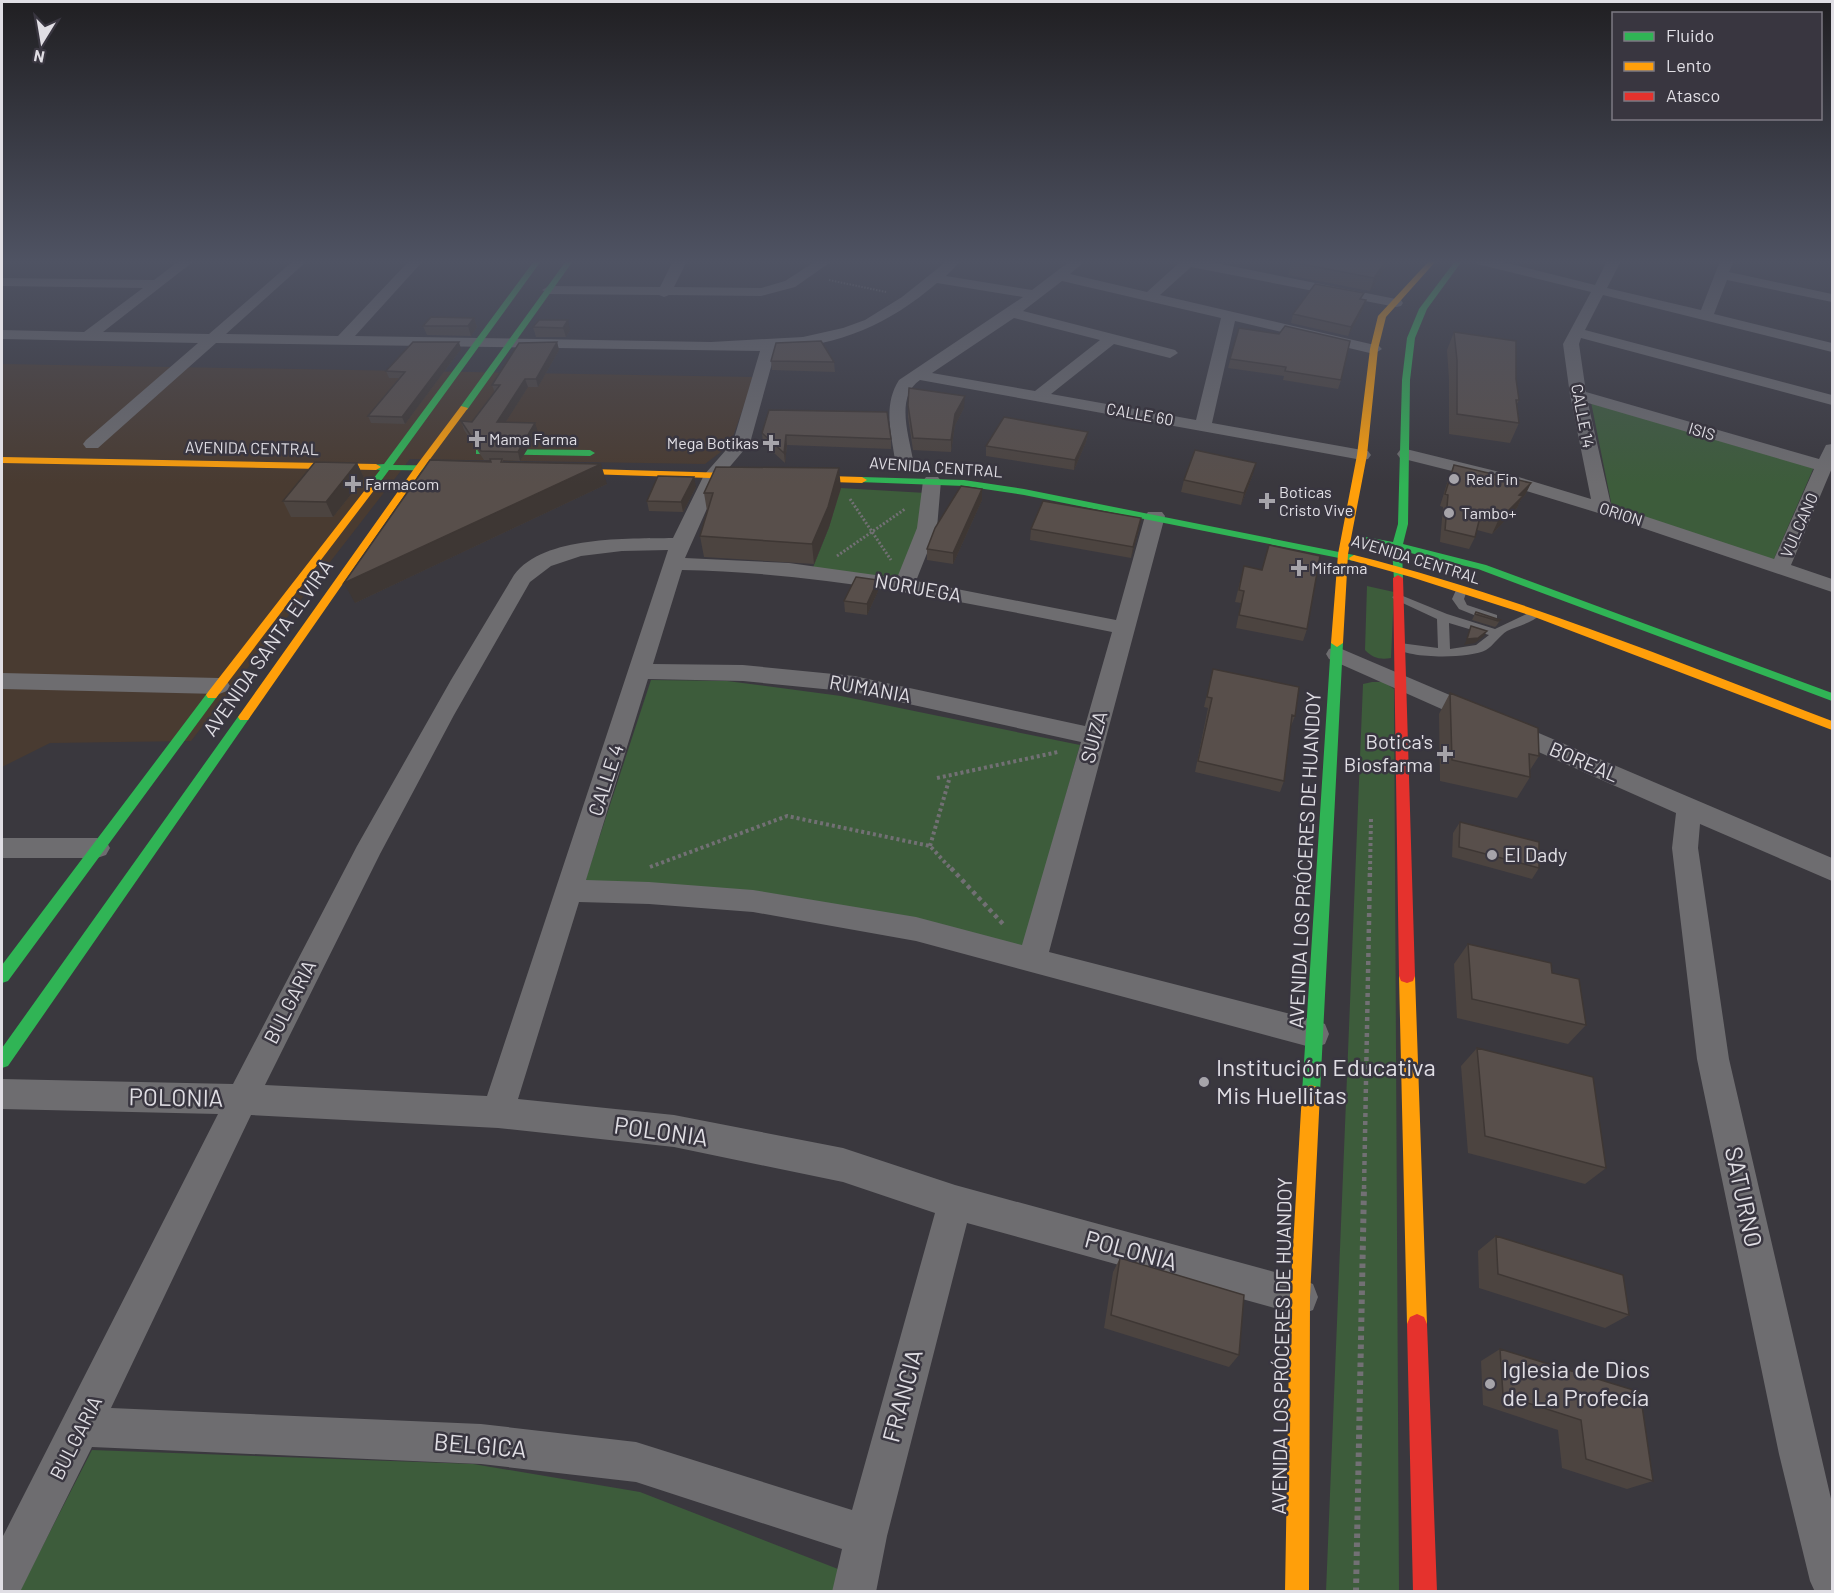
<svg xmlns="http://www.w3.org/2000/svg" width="1834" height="1593" font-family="Barlow,sans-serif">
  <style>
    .industrial { fill: #493b31 }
    .green { fill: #3d5c3b }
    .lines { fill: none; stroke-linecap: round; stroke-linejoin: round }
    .path-far4 { stroke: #727074; stroke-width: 2; stroke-dasharray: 1.5 1.5; stroke-linecap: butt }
    .path-far3 { stroke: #727074; stroke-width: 3; stroke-dasharray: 2 2; stroke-linecap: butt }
    .path-far2 { stroke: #727074; stroke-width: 4; stroke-dasharray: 3 3; stroke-linecap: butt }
    .path-far1 { stroke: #727074; stroke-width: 4.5; stroke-dasharray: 4 4; stroke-linecap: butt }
    .path { stroke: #727074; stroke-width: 6; stroke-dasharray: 4.5 4.5; stroke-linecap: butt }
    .lane { fill: #6e6d70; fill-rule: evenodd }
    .street { fill: #6e6d70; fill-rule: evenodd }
    .fast { fill: #30b455; fill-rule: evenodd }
    .slow { fill: #ff9f0a; fill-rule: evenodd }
    .jam { fill: #e5322d; fill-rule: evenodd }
    .wall { fill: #4c4440 }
    .shaded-wall { fill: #3e3734 }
    .building { fill: #584f4b; stroke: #3e3734; stroke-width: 1.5 }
    .poi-dot { fill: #a6a4aa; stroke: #393640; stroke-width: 2 }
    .labels { text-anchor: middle; stroke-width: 5; stroke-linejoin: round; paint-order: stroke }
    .far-street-label { font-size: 16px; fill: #e0dee4; stroke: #393640 }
    .far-poi-label { font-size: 16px; fill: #e0dee4; stroke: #393640; text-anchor: start }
    .street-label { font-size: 20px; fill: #e0dee4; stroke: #393640 }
    .poi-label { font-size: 20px; fill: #e0dee4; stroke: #393640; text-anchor: end }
    .near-poi-label { font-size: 24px; fill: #e0dee4; stroke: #393640; text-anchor: start }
    .near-street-label { font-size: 24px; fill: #e0dee4; stroke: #393640 }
  </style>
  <rect width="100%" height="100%" fill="#3a383e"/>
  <path class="industrial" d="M2,364l752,13 -24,68 -25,19 -295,-5 -219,282 -141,2 -48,24z"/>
  <path class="green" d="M1591,402l223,65 -41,94 -161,-54z
    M840,488l86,5 -9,44 -17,44 -88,-11 17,-43z
    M1367,586l27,6 -3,66c-11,2 -18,0 -26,-8z
    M651,680l76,1 114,15 239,49 -57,202 -438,-66z
    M1372,682h12l10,7 5,902 -73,1 37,-908z
    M92,1450l381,14 167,28 198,77 -5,23h-814z"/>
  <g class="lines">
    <path class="path-far4" d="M829,280l57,12"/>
    <path class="path-far3" d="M850,499l41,61
      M837,556l68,-47"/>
    <path class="path-far2" d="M937,778l121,-26
      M930,846l19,-66
      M650,867l137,-51 143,30 22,24
      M1370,870l1,-51"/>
    <path class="path-far1" d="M951,868l53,57
      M1364,1189l6,-321"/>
    <path class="path" d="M1356,1592l8,-405"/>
    <path class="lane" d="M1461,587l6,3 -3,9 3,6 30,10v6h-8l-30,-12 -7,-10 5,-11z
      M1398,594l49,20 48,15 36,-17 4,-2 6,4c-9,9 -23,12 -34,17 -8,5 -13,14 -21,19 -16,9 -80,9 -92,-3l6,-4 38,5 -1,-29 -43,-20 -2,-2zM1449,623l40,12 -13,10 -26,4z"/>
    <path class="street" d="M179,261h15l-91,71 106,2 84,-73h14l-81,73 112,2 71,-75h14l-68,75 356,6 92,-5 40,-9 22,-8 37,-23 45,-36h14l-15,15 86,14 38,-29h15l-15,13 77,18 34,-31h24l196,39 2,3 -2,3 -5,1 -205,-40 -31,28 219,51 3,3 -8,5 -139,-33 -23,102 150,27 6,1 3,4 -3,4 -6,1 -442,-80c-25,17 -11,55 -7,80l-3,4h-12l-3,-4c-4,-28 -12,-55 4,-80l124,-83 -86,-14c-49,42 -96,62 -161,66l-26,94 -29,34 -36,81 104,5 108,15 20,-50 6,-47 3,-4h12l3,4 -4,47 -21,53 200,39 29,-104 3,-4h14l3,4 -116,436 265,68 11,4 4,10 -4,10 -11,4 -398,-107 -163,-29 -104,-8 -70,-2 -61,197 156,16 169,33 112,37 345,94 13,5 5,13 -5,13 -13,5 -333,-92 -80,313 -11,56h-44l10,-43 -206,-67 -155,-18 -389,-17 -72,145h-18v-54l216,-424 -216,-5v-30l231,5 124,-238 94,-166 63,-105c30,-40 114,-36 159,-37l31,-63 29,-33 27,-91 -544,-8 -118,105h-12l-3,-4 3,-4 112,-97 -196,-4v-9l82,2 59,-44 -141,-2v-8l152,2zM1062,281l159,37 -25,102 -145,-26 63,-50 56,14 8,-5 -3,-3 -152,-39zM1014,318l86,22 -65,51 -103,-18zM668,550l-181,546 -222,-11 115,-231 74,-139 76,-133 21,-16 30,-10 41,-5zM682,570c147,3 286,33 430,62l-27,94 -231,-50 -111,-11 -90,-1zM648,679l95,2 111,11 227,50 -59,203 -106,-28 -163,-27 -104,-8 -63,-2zM251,1115l247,13 176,19 169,35 92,31 -83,297 -216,-68 -155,-18 -370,-16z
      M673,261h14l-13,26 87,1 24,-7 31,-20h16l-37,26 -34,9 -92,-1 -5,2 -5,-2 -110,-1 -7,-4 7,-4 111,1z
      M1476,261h23l96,24 12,-24h14l-14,27 94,22 19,-49h14l-5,11 103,22v8l-105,-22 -13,34 118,29v9l-229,-57 -18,35 247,65v10l-251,-67 -2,6 7,48 233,67 7,-14 6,-1v24l-41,97 41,14v13l-237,-80 -95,-29 -100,-25 -3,-4 3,-4 6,-1 106,26 79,24 -21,-104 -7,-51 28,-52 -114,-28zM1588,403l226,66 -40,90 -163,-54z
      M1337,647l495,211v23l-132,-57 -2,24 31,211 103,444v89h-17l-5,-11 -31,-127 -82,-395 -25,-211 4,-35 -347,-154 -3,-5 3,-5z
      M2,673l217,5 8,3 3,5 -3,5 -8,3 -217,-5z
      M2,838h95l9,3 4,7 -4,7 -9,3h-95z"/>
    <path class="fast" d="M534,261h7l-148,204 78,1 5,3 -2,2 -85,-1 -11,15h-6l-2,-2 10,-13 -7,-1v-4l11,-1z
      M566,261h7l-106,149h-6v-4z
      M1455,261h7l-35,48 -12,29 -5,42 -2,144 -5,20 83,21 346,128v8l-354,-132 -76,-18 1,27 -5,3 -4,-1 -2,-32 -30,-6 -1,-2 5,-3 27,5 5,-18 4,-144 5,-42 12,-29z
      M479,449l111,1 5,3 -5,3 -114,-2v-4z
      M862,477l102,3 60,9 330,66 5,3 -5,3 -330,-66 -60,-9 -105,-4 -2,-2z
      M1337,639l6,4 -23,450 -3,6 -6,2 -6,-2 -3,-6 29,-450z
      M212,691l4,1 2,3 -2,3 -208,283 -6,2v-18l206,-273z
      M244,713l6,4 -2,3 -240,346 -6,2v-20l238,-334z"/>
    <path class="slow" d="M1429,261h7l-50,56 -8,32 -11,106 -19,99 -5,89 -6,4 -6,-4 7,-89 19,-99 13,-106 8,-33z
      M461,406l7,2 -46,62 -174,250h-8l-2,-3 2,-3 176,-248z
      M2,457l374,7 5,3 -5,3 -374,-7z
      M558,468l304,9 5,3 -5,3 -307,-10 -2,-2z
      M375,480l5,3 -2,2 -162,213h-8l-2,-3 2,-3 164,-211z
      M1354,555c164,41 321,106 478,166v9l-300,-114 -121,-39 -61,-17 -1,-2z
      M1407,969l6,2 2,5 12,348 -3,7 -7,3 -7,-3 -3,-7 -8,-348 2,-5z
      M1311,1085l6,2 3,6 -10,204 -1,295h-24l5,-295 12,-204 3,-6z"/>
    <path class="jam" d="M1398,575l5,3 12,398 -2,5 -6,2 -6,-2 -2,-5 -6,-398z
      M1417,1314l7,3 3,7 10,268h-24l-6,-268 3,-7z"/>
  </g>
  <path class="wall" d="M1292,261h95l-4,11 -13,19 -82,-16z
    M1363,299v10l-15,27 -57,-13 2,-9z
    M474,318l3,9 -6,9 -44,-1 -4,-9z
    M539,320l31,10 -4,7h-30l-3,-10z
    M1239,328l102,52 -3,9 -55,-9 1,-4 -56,-8z
    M1454,332l62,47 3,21 -2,4 2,19 -9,20 -61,-9v-55l-2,-29z
    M557,342l2,8 -21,37h-10l-23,36 33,9 -18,29 -17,-1v2l104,22 -252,119 135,-141v-2h-6l-20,-30 -3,-9 11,1 23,-29 -3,-8z
    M461,349l-56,75 -34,-1 -3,-7 31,-38h-10l-3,-7z
    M771,361l63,1 1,10 -63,-2z
    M908,405l56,3 -9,17 -4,27 -38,-2 -5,-33z
    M1088,432l-2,10 -12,28 -88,-14v-10z
    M762,433l129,6v10l-104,-4 -2,18 -22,-20z
    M357,463l7,15 -31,39h-42l-8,-16z
    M1454,465l77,18 -6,12 -4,4 -4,9 -25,26 -15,-4 -2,7 -6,12 -29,-7 3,-35 -3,-1 9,-29z
    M1253,474l-12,31 -60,-13 3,-12z
    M696,487l-13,25 -34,-1 -2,-10z
    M841,488l-12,39 -15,37 -110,-7 -4,-21 7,-25 -3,-18z
    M982,489v11l-29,64 -26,-4v-11z
    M1031,529h108l-8,29 -101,-18z
    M1244,566l63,63 -4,12 -67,-13 5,-25 -6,-1z
    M878,591l-11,24 -22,-3 -1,-11z
    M1476,612l24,8 -3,5 -2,2 -23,-7z
    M1213,669l82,47 -4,10 -7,55 -4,11 -85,-20 13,-64 -4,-1z
    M1450,693l89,63 -9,14v7l-13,21 -77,-17 -1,-67z
    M1460,822l79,46 -7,11 -80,-22 1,-24z
    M1468,944l84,29 34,52 -18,19 -111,-26 -3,-54z
    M1477,1048l129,120 -21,16 -117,-31 -7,-87z
    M1496,1236l133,79 -24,13 -126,-40 -1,-37z
    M1120,1258l119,97 -10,12 -125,-39 9,-56z
    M1500,1349l153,132 -26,8 -65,-21 -4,-38 -75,-25 -2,-44z"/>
  <path class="shaded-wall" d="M1386,261h1l-4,11 -13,19 4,-13z
    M1366,300l-3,9 -15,27 3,-9z
    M474,318l3,9 -6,9 -3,-10z
    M568,320l2,10 -4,7 -3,-9z
    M459,342l2,7 -56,75 -3,-7z
    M557,342l2,8 -21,37 -2,-8z
    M525,379l3,8 -28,44 -3,-9z
    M965,396l-1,12 -9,17 -4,27v-12l4,-26z
    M535,423l3,9 -18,29 -2,-9z
    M1088,432l-2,10 -12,28 1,-10z
    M786,435l1,10 -2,18 -1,-10z
    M357,463l7,15 -31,39 -7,-15z
    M1256,463l-3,11 -12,31 3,-12z
    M601,464l6,20 -252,119 -11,-20z
    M839,468l2,20 -12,39 -15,37 -2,-20z
    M694,477l2,10 -13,25 -2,-10z
    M1531,483l-6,12 -4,4 -4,9 -25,26 6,-13 21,-26z
    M982,489v11l-29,64v-11z
    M1141,518l-2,11 -8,29 2,-11z
    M878,580v11l-11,24v-11z
    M1487,631l-3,5 -9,7 -11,2 3,-6z"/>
  <path class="building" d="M1292,261h94l-12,17 -83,-16z
    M1315,284l49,9 -4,6 6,1 -15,27 -58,-13z
    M431,317l43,1 -6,8h-45z
    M539,320h29l-5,8 -30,-1z
    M1285,326l65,15 -9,39 -56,-9 1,-4 -56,-8 9,-31 40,6z
    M1454,332l62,9v38l3,21h-3l3,23 -62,-9v-54z
    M821,341l13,21 -63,-1 5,-18z
    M413,342h46l-57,75 -34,-1 37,-44 -19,-1z
    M557,342l-21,37h-11l-28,43 38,1 -17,29 -37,-1 -20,-30 11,1 28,-37h-8l27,-42z
    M909,388l56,8 -10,18 -4,26 -38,-2 -5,-33z
    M769,410l118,2 4,27 -105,-4 -2,18 -22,-20z
    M1004,417l84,15 -13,28 -89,-14z
    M1195,450l61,13 -12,30 -60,-13z
    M490,459h12l-1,3 100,2 -257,119 86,-123 61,2z
    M315,462l42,1 -31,39 -43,-1z
    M1454,465l77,18 -12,12 4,1 -25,25 -18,-4 -5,20 -30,-7 3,-35 -3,-1z
    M716,467l123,1 -11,39 -16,37 -112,-8 13,-43h-9z
    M658,476l36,1 -13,25 -34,-1z
    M961,486l21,3 -29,64 -26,-4 8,-21z
    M1043,501l98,17 -8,29 -102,-18z
    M1269,545l51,11 -13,73 -68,-14 5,-24 -5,-1 5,-24 18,4z
    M856,577l22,3 -11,24 -23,-3z
    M1476,612l24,8 -2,1 -23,-7z
    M1471,626l16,5 -9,7 -11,1z
    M1213,669l86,18 -4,29 -3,-1 -8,66 -86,-20 14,-63 -5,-1z
    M1450,693l88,35 1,28 -10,-2 1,23 -78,-17z
    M1460,822l79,20v26l-80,-21z
    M1468,944l83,19 1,10 27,6 7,46 -114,-26z
    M1477,1048l116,29 13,91 -121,-32z
    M1496,1236l127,39 6,40 -131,-41z
    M1120,1258l124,37 -5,60 -128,-40z
    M1500,1349l140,43 13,89 -67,-22 -5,-39 -78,-25z"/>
  <linearGradient id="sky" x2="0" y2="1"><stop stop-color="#201f22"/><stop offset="0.54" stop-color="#4f5363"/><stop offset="1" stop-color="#4f5363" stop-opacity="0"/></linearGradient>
  <rect width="1834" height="484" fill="url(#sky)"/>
  <g class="poi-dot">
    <path d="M474 430h6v6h6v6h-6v6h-6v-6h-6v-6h6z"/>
    <path d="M768 434h6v6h6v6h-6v6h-6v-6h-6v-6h6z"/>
    <circle cx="1454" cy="479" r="6"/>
    <path d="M350 475h6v6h6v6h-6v6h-6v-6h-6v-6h6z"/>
    <path d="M1264 492h6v6h6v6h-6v6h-6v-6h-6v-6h6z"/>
    <circle cx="1449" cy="513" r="6"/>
    <path d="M1296 559h6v6h6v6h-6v6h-6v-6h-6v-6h6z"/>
    <path d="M1442 745h6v6h6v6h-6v6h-6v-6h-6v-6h6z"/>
    <circle cx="1492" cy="855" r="6"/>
    <circle cx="1204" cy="1082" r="6"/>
    <circle cx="1490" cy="1384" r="6"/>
  </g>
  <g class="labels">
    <g class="far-street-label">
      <text transform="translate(1140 414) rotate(10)" y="6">CALLE 60</text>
      <text transform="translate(1583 416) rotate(79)" y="6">CALLE 14</text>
      <text transform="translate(1702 431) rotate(16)" y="6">ISIS</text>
      <text transform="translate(252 448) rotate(1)" y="6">AVENIDA CENTRAL</text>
      <text transform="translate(936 467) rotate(4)" y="6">AVENIDA CENTRAL</text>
      <text transform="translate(1621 514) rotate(18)" y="6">ORION</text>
      <text transform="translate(1799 525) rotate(-66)" y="6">VULCANO</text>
      <text transform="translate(1416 559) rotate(17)" y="6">AVENIDA CENTRAL</text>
    </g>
    <g class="far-poi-label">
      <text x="489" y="445">Mama Farma</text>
      <text x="759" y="449" text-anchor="end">Mega Botikas</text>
      <text x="1466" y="485">Red Fin</text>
      <text x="365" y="490">Farmacom</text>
      <text x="1279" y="498">Boticas<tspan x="1279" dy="18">Cristo Vive</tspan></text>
      <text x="1461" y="519">Tambo+</text>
      <text x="1311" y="574">Mifarma</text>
    </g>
    <g class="street-label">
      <text transform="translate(918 588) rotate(10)" y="7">NORUEGA</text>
      <text transform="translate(268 648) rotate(-55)" y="7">AVENIDA SANTA ELVIRA</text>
      <text transform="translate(870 689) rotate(10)" y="7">RUMANIA</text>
      <text transform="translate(1094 737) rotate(-75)" y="7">SUIZA</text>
      <text transform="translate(1584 762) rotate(23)" y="7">BOREAL</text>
      <text transform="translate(606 780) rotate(-72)" y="7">CALLE 4</text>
      <text transform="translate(1305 860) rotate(-87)" y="7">AVENIDA LOS PRÓCERES DE HUANDOY</text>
      <text transform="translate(290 1002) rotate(-63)" y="7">BULGARIA</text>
      <text transform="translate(1282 1346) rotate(-89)" y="7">AVENIDA LOS PRÓCERES DE HUANDOY</text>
      <text transform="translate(76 1438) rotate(-63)" y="7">BULGARIA</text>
    </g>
    <g class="poi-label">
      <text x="1433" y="749">Botica's<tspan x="1433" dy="23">Biosfarma</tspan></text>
      <text x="1504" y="862" text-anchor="start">El Dady</text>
    </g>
    <g class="near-poi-label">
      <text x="1216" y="1076">Institución Educativa<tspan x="1216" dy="28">Mis Huellitas</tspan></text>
      <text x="1502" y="1378">Iglesia de Dios<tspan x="1502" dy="28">de La Profecía</tspan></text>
    </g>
    <g class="near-street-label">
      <text transform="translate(176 1098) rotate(1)" y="8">POLONIA</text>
      <text transform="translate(661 1132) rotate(8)" y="8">POLONIA</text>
      <text transform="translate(1743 1197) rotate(78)" y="8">SATURNO</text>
      <text transform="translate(1131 1251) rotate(15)" y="8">POLONIA</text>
      <text transform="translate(903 1396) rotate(-75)" y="8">FRANCIA</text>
      <text transform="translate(480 1446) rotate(5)" y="8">BELGICA</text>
    </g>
  </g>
  <rect width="1834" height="1593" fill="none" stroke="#e0dee4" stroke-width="6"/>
  <rect x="1612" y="12" width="210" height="108" fill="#393640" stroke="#7c7982" stroke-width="1.5"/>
  <rect x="1624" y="32" width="30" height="9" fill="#30b455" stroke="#7c7982" stroke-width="1.5"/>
  <text x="1666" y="42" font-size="18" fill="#e0dee4">Fluido</text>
  <rect x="1624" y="62" width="30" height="9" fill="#ff9f0a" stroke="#7c7982" stroke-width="1.5"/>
  <text x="1666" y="72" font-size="18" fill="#e0dee4">Lento</text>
  <rect x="1624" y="92" width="30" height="9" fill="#e5322d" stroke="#7c7982" stroke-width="1.5"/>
  <text x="1666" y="102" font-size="18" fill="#e0dee4">Atasco</text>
  <g transform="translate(42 42) rotate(191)" stroke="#393640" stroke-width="4.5" paint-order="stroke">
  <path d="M0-4.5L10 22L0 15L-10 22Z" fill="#e0dee4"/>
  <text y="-9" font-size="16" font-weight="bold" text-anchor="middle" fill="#e0dee4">N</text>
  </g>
</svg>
